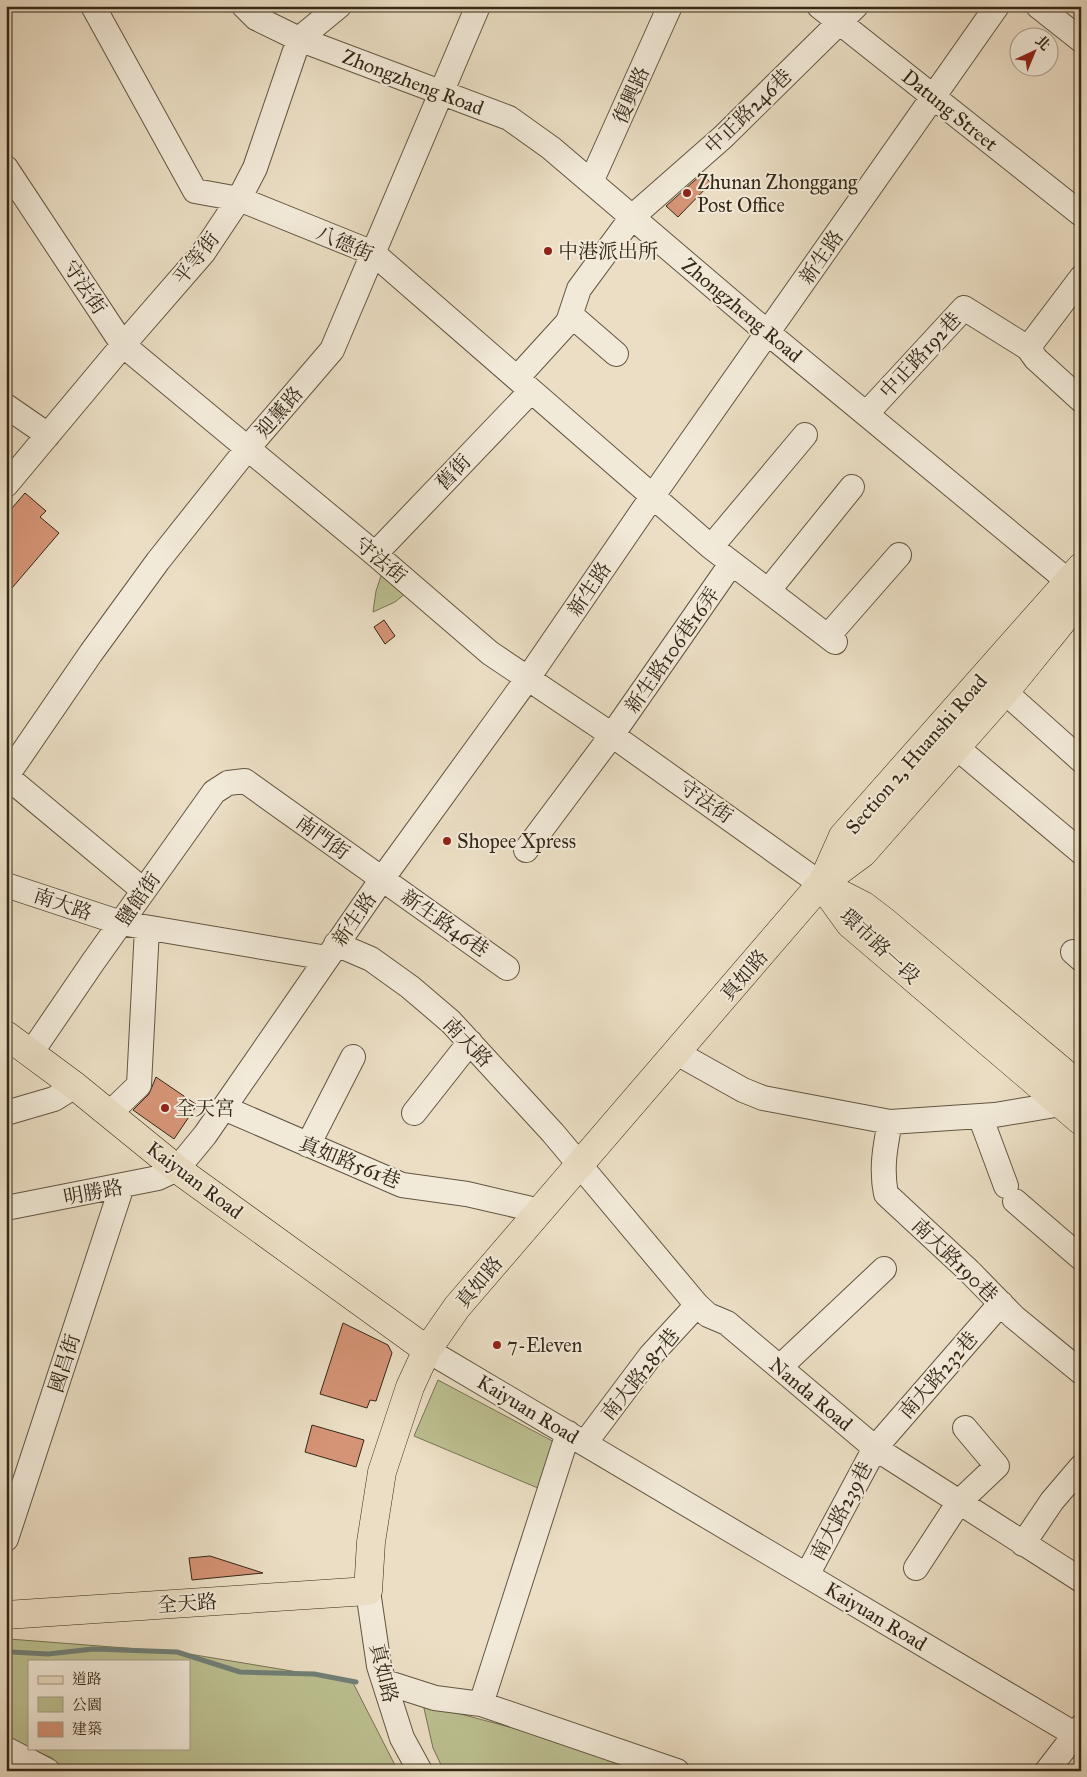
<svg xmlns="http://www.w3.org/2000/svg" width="1087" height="1777" font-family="'IM FELL Great Primer','Noto Serif TC',serif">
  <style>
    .green { fill: #bcc091; stroke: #787454 }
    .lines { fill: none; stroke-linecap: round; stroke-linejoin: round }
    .stream { stroke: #718078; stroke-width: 5 }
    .building { fill: #d59476; stroke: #352816 }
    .minor-casing { stroke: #625642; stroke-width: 26 }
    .major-casing { stroke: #352816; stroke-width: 29 }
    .minor { stroke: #f2ead9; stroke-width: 24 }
    .major { stroke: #ebdec4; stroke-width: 28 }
    .poi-dot { fill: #8f2418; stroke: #f2ead9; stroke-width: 2 }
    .labels { text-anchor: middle; stroke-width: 4; stroke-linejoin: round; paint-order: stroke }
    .street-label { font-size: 20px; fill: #352816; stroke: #f2ead9 }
    .poi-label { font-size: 20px; fill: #352816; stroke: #f2ead9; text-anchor: start }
  </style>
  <rect width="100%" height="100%" fill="#ebdec4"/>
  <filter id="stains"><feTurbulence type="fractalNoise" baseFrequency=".004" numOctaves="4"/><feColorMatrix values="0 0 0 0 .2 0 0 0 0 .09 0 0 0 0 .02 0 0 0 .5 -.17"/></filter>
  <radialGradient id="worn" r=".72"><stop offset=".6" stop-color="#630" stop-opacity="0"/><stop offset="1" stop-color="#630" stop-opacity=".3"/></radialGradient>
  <path class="green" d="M383,570l24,22 -12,10 -22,10 3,-21z
    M438,1380l120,64 -13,47 -131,-55z
    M9,1639l168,13 175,29 46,90h-336l-10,-13 -22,-10h159v-87h-160v87l-23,-11v-95z
    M423,1704l135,36 77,31h-191l-11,-23z"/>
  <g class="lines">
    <path class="stream" d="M11,1652l37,2 45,-5 84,3 63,20 74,2 42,8"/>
  </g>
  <path class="building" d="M702,174l9,9 -33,34 -12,-11z
    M25,493l21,18 -6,6 19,16 -53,62v-80z
    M384,620l11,16 -10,8 -11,-17z
    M156,1077l41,28 -23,34 -41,-29 16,-16z
    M343,1323l45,22 4,8 -16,48 -6,-1 -3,8 -47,-14z
    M312,1425l52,15 -8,27 -51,-15z
    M210,1556l53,17 -71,7 -3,-22z"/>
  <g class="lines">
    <g class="minor-casing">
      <path id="minor" d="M93,6l102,185 44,8 134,54 338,294 124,95
        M244,6l12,12 43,21 210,79 42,30 217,185 300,248 13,13
        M819,6l262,208
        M1038,6l43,34
        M6,168l117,177 252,209 115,99 122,82 209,149
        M591,182l79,-176
        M571,315l45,39
        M1028,348l53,-70
        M517,378l51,-56 11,-33 53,-72 91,-80 133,-131
        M6,406l42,29
        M866,414l98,-106 64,40 8,11 45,41
        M6,485l117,-140 80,-92 36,-54 16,-31 44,-129 40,-33
        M711,547l94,-112
        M375,554l156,-163
        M768,591l84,-104
        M828,636l71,-81
        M1005,692l76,68
        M956,747l125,105
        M6,776l137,114
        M6,777l85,-124 67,-92 89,-112 85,-99 146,-344
        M526,850l86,-115 119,-171
        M6,885l115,38 206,35
        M336,944l35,15 39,28 41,35 102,111 144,172 11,10 19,8 148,125 206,132
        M1073,952l8,7
        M31,1053l62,-91 121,-170 14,-9 17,-2 262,187
        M677,1053l66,37 20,8 127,24 105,-7 66,-11 11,-9
        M224,1108l178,77 65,9 73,17
        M6,1113l48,-14 21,-13
        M414,1113l56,-71
        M109,1114l30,-29 8,-157
        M980,1116l26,70
        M890,1122c-5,25 -9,47 -4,72l83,77 45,46 67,55
        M308,1145l45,-88
        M1015,1201l66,57
        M6,1208l152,-30 19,-9 28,-34 177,-256 146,-201 124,-181 345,-491
        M427,1350l654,388
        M780,1367l104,-98
        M585,1443l66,-88 46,-50
        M6,1539l116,-353
        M1023,1544l29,-43 29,-34
        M916,1568l43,-66 38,-36 -32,-38
        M807,1575l68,-127 126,-145
        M368,1591l11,75 23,72 18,33
        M385,1682l50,16 46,6 196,67
        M481,1704l87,-271
        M6,1749l42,22
        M1047,1771l34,-44"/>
    </g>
    <g class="major-casing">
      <path id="major" d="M823,881l20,-45 238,-269
        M821,884l29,40 231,197
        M827,887l37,19 21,16 196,165
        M6,1035l69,51 102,83 250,181
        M6,1615l362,-24 3,-49 11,-70 28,-85 17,-37 30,-43 364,-423 42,-31 142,-161 76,-94"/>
    </g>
    <use href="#minor" class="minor"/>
    <use href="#major" class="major"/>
  </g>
  <g class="poi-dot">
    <circle cx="687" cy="193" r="5"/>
    <circle cx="548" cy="251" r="5"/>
    <circle cx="447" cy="841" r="5"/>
    <circle cx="165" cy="1108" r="5"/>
    <circle cx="497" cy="1345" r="5"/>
  </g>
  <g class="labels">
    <g class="street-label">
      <text transform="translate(413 82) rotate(21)" y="7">Zhongzheng Road</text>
      <text transform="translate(631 95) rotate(-66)" y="7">復興路</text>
      <text transform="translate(950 110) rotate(39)" y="7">Datung Street</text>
      <text transform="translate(748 111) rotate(-44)" y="7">中正路246巷</text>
      <text transform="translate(345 243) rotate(24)" y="7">八德街</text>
      <text transform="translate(821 257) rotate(-55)" y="7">新生路</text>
      <text transform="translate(196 258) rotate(-52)" y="7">平等街</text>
      <text transform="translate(85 287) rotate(56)" y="7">守法街</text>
      <text transform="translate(742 310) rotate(40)" y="7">Zhongzheng Road</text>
      <text transform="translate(920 355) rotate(-47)" y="7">中正路192巷</text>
      <text transform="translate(279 412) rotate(-49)" y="7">迎薰路</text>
      <text transform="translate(453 472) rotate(-46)" y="7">舊街</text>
      <text transform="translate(381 560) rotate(40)" y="7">守法街</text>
      <text transform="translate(589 589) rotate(-56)" y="7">新生路</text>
      <text transform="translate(672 650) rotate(-55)" y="7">新生路106巷16弄</text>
      <text transform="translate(916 754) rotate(-49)" y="7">Section 2, Huanshi Road</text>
      <text transform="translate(706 801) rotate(35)" y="7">守法街</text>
      <text transform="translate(323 837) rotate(36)" y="7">南門街</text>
      <text transform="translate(138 899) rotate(-55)" y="7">鹽館街</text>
      <text transform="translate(63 904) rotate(19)" y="7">南大路</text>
      <text transform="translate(354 919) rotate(-55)" y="7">新生路</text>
      <text transform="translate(445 923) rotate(35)" y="7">新生路46巷</text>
      <text transform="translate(880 946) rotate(43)" y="7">環市路一段</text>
      <text transform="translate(744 975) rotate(-49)" y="7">真如路</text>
      <text transform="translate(468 1042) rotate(46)" y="7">南大路</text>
      <text transform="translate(350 1162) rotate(22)" y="7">真如路561巷</text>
      <text transform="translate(195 1180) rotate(37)" y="7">Kaiyuan Road</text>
      <text transform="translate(93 1192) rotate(-11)" y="7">明勝路</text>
      <text transform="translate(955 1260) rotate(44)" y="7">南大路190巷</text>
      <text transform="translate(479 1282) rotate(-50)" y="7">真如路</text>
      <text transform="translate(64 1363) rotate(-72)" y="7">國昌街</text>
      <text transform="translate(640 1374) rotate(-51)" y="7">南大路287巷</text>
      <text transform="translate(938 1375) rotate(-49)" y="7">南大路232巷</text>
      <text transform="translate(811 1394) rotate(40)" y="7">Nanda Road</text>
      <text transform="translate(528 1409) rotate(31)" y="7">Kaiyuan Road</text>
      <text transform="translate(841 1511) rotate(-62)" y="7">南大路239巷</text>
      <text transform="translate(187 1603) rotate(-4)" y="7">全天路</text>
      <text transform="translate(876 1616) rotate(31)" y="7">Kaiyuan Road</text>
      <text transform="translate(384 1673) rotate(76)" y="7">真如路</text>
    </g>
    <g class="poi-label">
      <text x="697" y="189">Zhunan Zhonggang<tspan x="697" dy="23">Post Office</tspan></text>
      <text x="558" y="258">中港派出所</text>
      <text x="457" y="848">Shopee Xpress</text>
      <text x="175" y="1115">全天宮</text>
      <text x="507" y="1352">7-Eleven</text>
    </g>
  </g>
  <rect width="1087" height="1777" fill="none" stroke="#ebdec4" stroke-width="25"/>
  <rect x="8" y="8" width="1072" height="1762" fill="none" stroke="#352816" stroke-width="2.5"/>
  <rect x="12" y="12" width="1062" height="1752" fill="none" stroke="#352816"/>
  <rect x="28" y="1660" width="162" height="90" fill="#f2ead9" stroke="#a69c8b"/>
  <rect x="38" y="1676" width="25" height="8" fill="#ebdec4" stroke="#a69c8b"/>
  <text x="72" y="1684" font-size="15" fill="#352816">道路</text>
  <rect x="38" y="1697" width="25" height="15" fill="#bcc091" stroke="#a69c8b"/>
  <text x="72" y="1710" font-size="15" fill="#352816">公園</text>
  <rect x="38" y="1722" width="25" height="15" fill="#d59476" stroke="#a69c8b"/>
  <text x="72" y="1734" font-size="15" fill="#352816">建築</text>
  <g transform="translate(1034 52) rotate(44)"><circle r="24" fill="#f2ead9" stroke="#a69c8b"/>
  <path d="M0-4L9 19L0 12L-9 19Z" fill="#8f2418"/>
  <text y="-8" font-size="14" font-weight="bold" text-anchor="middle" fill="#352816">北</text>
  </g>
  <rect width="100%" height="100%" filter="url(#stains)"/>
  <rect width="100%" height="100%" fill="url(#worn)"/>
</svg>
